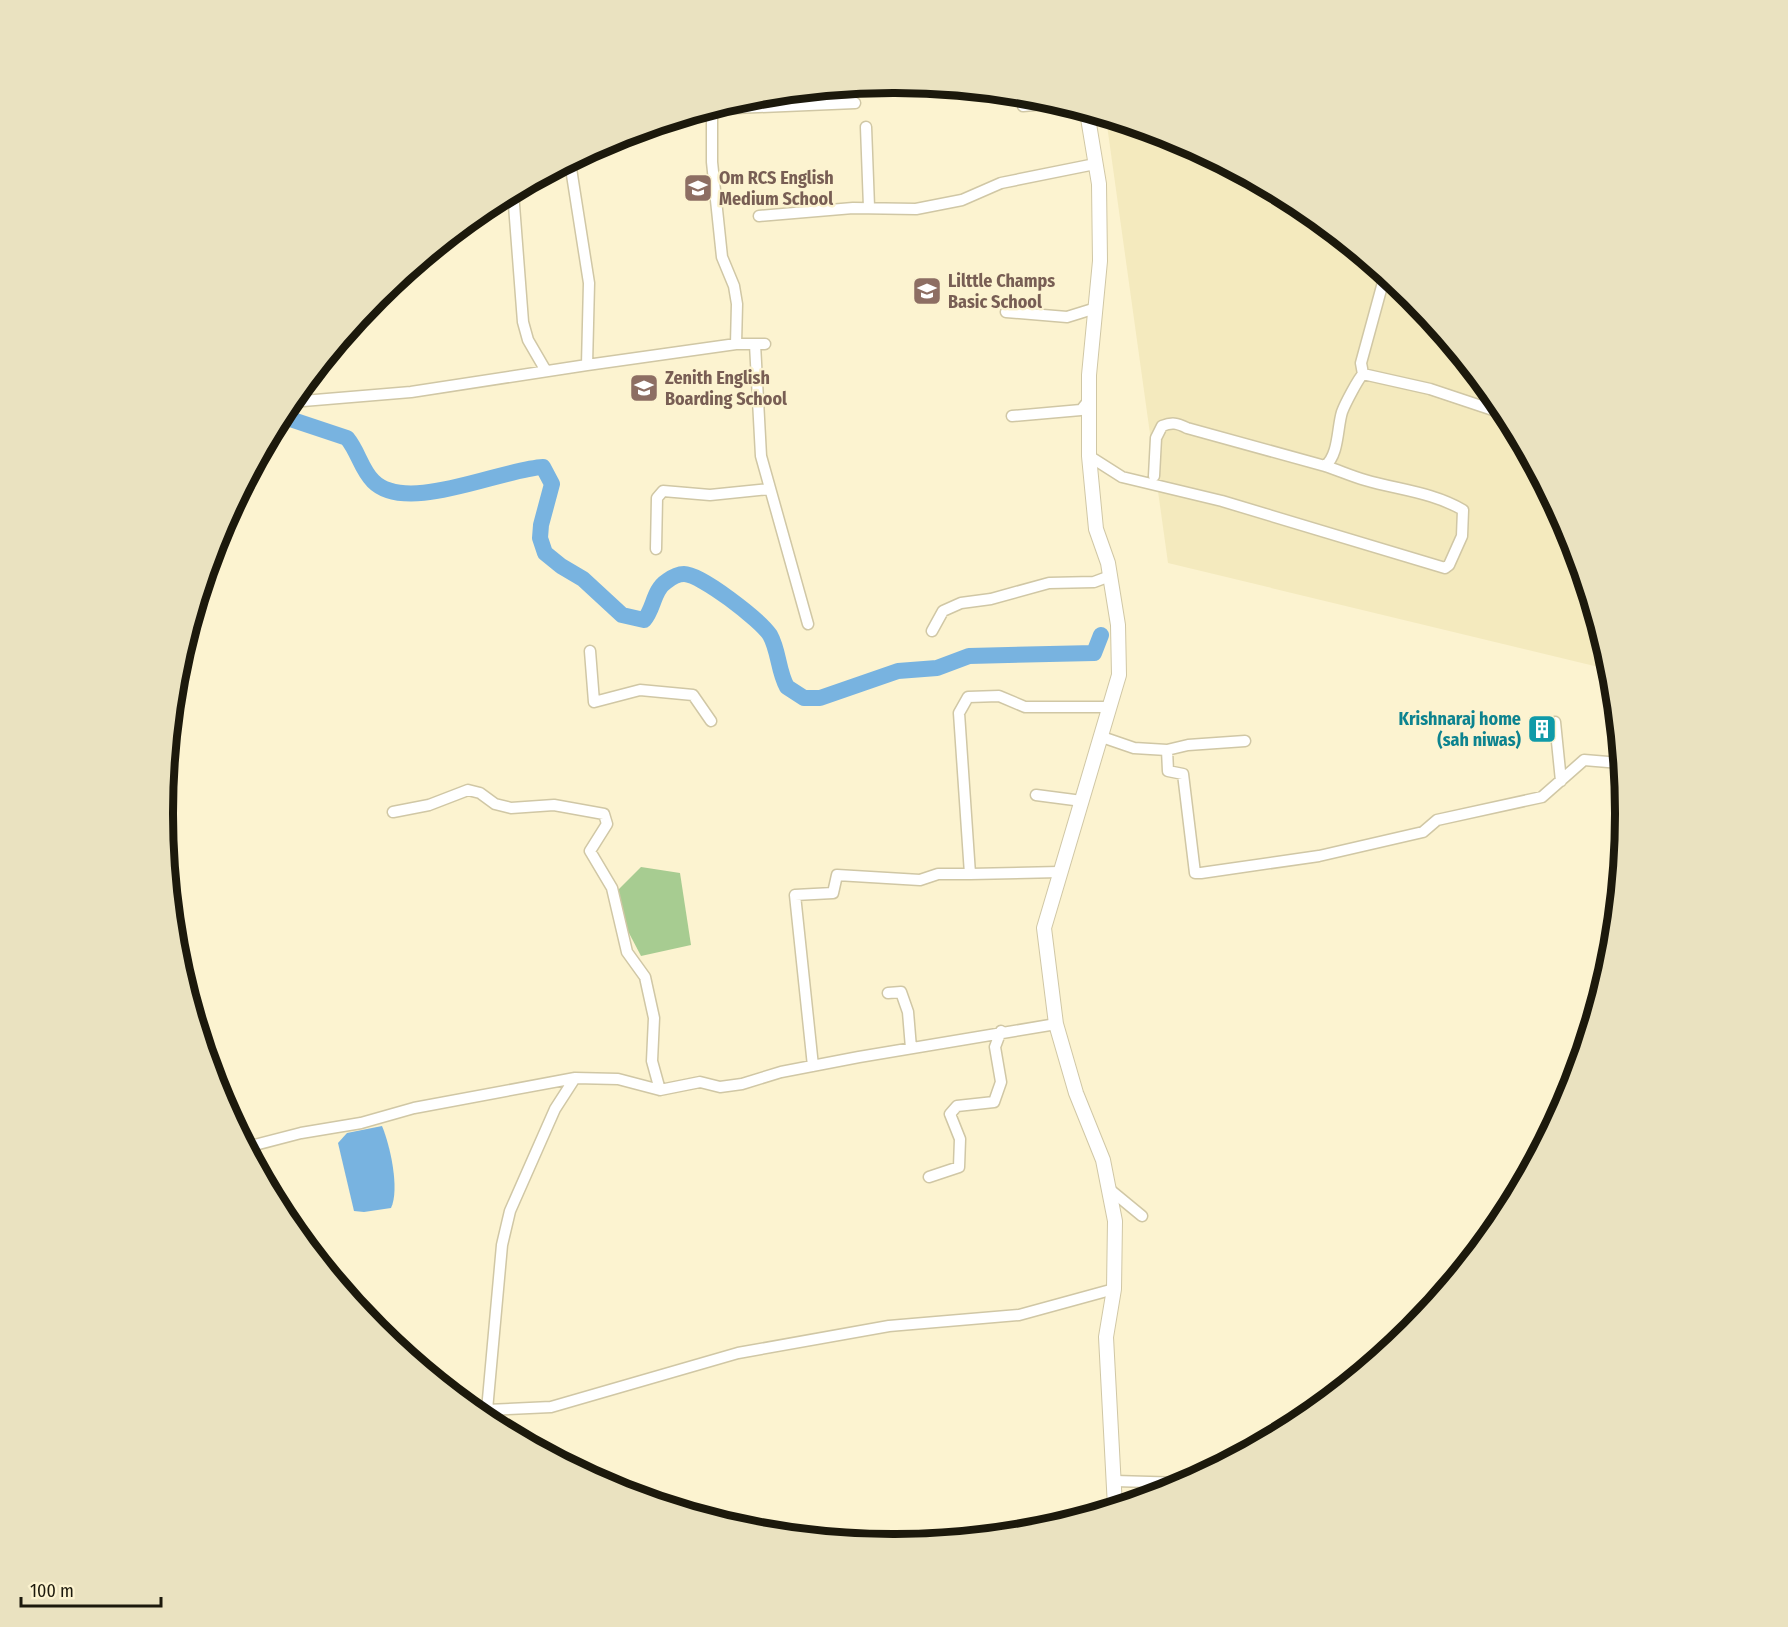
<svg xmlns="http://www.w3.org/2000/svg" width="1788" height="1627" font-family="'Fira Sans Condensed',sans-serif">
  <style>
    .built { fill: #f4eabe }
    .forest { fill: #a7cc91 }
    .water { fill: #78b3e0 }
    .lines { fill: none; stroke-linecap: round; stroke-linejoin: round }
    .river { stroke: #78b3e0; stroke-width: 16 }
    .minor-casing { stroke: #d0c7a5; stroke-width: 13 }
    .secondary-casing { stroke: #d0c7a5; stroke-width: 16 }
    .minor { stroke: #fff; stroke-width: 10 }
    .secondary { stroke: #fff; stroke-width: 14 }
    .labels { text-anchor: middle; stroke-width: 5; stroke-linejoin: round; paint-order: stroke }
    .education-label { font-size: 18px; font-weight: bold; fill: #785e54; stroke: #fcf3d0; text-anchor: start }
    .culture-label { font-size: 18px; font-weight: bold; fill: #0d838f; stroke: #fcf3d0; text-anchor: end }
    .rim { fill: none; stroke: #1c190c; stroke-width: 8 }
  </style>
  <rect width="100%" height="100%" fill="#fcf3d0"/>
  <path class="built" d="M1106,118l68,20 126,68 111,91 91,111 67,126 42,136 -443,-107z"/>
  <path class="forest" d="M641,867l39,6 11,72 -50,11 -23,-44v-22z"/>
  <path class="water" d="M382,1126c8,19 18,63 9,82l-27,4 -10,-1 -16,-68 9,-10z"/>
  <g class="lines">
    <path class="river" d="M281,416l66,22c11,13 14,31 26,43 33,34 128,-12 170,-14l9,17 -11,41 -1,13 5,15 16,13 22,13 39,36 22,5c10,-11 9,-30 23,-39 4,-3 11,-7 17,-7 17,0 76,46 86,61 9,16 8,36 17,52l17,11h16l78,-27 39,-3 32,-12 125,-3 7,-18"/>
    <g class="minor-casing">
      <path id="minor" d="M1023,106l35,-3
        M712,109v53l10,95 12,29 3,18 -1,40
        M712,109l143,-6
        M866,127l3,80
        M513,192l10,130 5,18 18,31
        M759,216l94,-8 63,1 46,-9 39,-17 94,-19
        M1385,275l-24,88 2,11 67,15 75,25
        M1006,312l61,5 29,-9
        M755,344l6,112 47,168
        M587,365l149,-21h29
        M291,402l120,-10 176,-27 2,-82 -19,-121
        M1012,416l69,-6 8,-10
        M1089,456l33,21 100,24 223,67 4,-3 13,-29 1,-26c-31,-18 -64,-20 -98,-30 -14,-4 -27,-10 -40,-14
        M1154,476l2,-38 6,-12c10,-4 15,-3 25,2l138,38c14,-11 12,-38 17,-54 3,-8 16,-33 21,-38
        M656,549l1,-51 6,-7 47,4 59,-6
        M932,631l11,-20 18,-8 30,-4 58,-16 45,-1 16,-6
        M590,651l4,51 46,-12 53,5 18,26
        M1555,722l6,59
        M1102,737l32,11 33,2 21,-5 57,-4
        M1167,750l1,21 15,3 12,99h6l118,-17 104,-24 14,-12 105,-23 42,-37 36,3
        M1036,795l46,6
        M393,812l36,-7 39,-15 12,3 15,11 16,4 43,-3 50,9 3,10 -17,27 22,37 15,64 18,25 9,41 -2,43 8,29
        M1060,872l-90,2 -11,-161 9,-16 31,-1 26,11h85
        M888,993l13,-1 7,20 3,36
        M813,1066l-18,-171 38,-2 4,-18 83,5 18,-6h32
        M247,1147l54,-14 60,-10 53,-15 161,-30 43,1 42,11 40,-8 20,5 22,-3 39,-12 78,-15 197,-33
        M929,1177l30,-10 1,-28 -10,-25 7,-8 37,-4 7,-20 -6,-35 6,-16
        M1108,1188l34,28
        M487,1410l64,-3 187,-54 151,-27 130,-11 95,-26
        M475,1411l12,-1 15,-165 8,-34 45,-102 20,-31
        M1115,1481l69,2"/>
    </g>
    <g class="secondary-casing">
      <path id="secondary" d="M1087,112l12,72 1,77 -11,114v81l7,73 12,34 10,62 1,50 -75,253 12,96 20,69 27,67 12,61 -1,68 -8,48 9,170"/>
    </g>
    <use href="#minor" class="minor"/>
    <use href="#secondary" class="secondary"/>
  </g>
  <defs>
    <g id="school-square" transform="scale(1.5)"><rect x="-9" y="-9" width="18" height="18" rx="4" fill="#8d6e63" stroke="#fcf3d0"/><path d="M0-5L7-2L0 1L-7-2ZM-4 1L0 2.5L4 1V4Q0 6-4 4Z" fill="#fff"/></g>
    <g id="building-square" transform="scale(1.5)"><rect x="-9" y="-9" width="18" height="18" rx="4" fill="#0f9aa8" stroke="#fcf3d0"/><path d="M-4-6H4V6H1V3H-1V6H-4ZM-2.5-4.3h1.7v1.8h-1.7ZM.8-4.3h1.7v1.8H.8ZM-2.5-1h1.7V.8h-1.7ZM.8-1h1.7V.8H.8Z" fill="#fff"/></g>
  </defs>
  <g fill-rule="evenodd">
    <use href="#school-square" x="698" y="188"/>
    <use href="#school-square" x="927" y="291"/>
    <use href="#school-square" x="644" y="388"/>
    <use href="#building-square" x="1542" y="729"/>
  </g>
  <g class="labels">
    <g class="education-label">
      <text x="719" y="184">Om RCS English<tspan x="719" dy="21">Medium School</tspan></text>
      <text x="948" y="287">Lilttle Champs<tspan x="948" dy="21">Basic School</tspan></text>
      <text x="665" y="384">Zenith English<tspan x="665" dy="21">Boarding School</tspan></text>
    </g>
    <g class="culture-label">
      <text x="1521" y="725">Krishnaraj home<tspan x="1521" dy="21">(sah niwas)</tspan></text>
    </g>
  </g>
  <path d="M0 0H1788V1627H0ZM893 93H895A720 720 0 0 1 1615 813V814A720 720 0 0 1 895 1534H893A720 720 0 0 1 173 814V813A720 720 0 0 1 893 93Z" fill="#eae2c0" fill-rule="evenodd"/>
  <path class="rim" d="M893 93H895A720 720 0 0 1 1615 813V814A720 720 0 0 1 895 1534H893A720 720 0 0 1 173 814V813A720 720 0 0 1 893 93Z"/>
  <path d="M21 1597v9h140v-9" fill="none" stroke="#1c190c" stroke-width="3"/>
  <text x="30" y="1597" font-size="18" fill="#1c190c" stroke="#fcf3d0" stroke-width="4.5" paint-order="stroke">100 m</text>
</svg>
